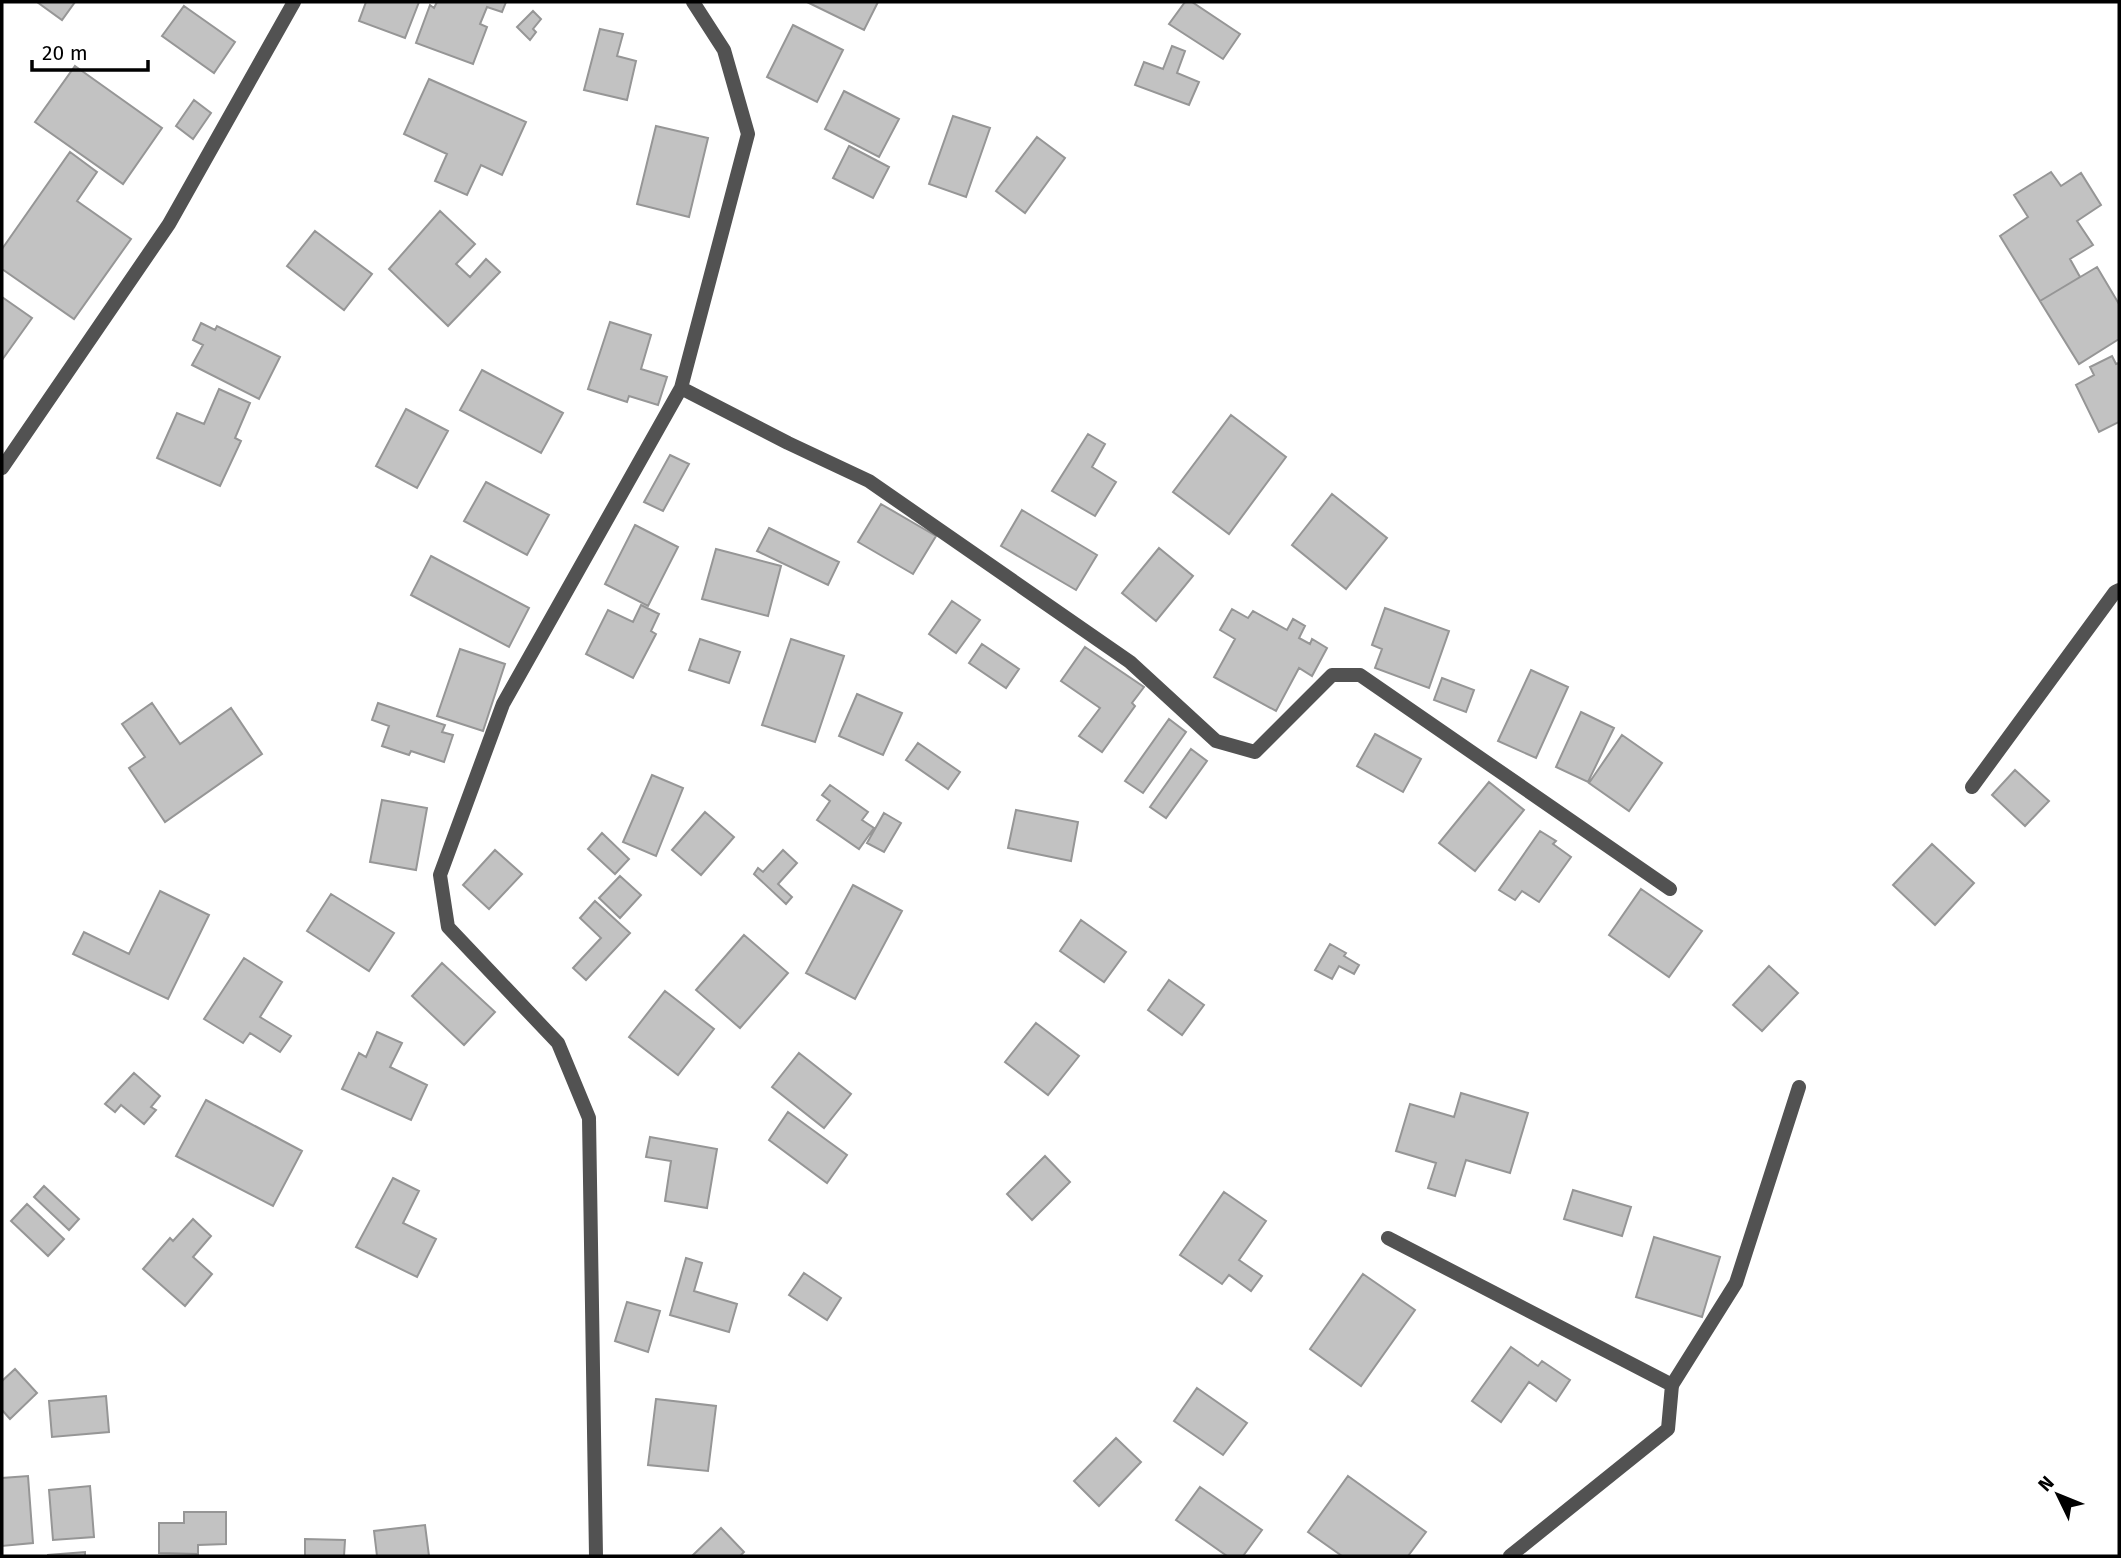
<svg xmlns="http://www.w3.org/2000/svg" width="2121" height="1558" font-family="'Fira Sans',sans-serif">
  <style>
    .building { fill: #c2c2c2; stroke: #969696; stroke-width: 2 }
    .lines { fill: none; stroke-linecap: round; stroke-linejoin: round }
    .service { stroke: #525252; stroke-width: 14 }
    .minor { stroke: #525252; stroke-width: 14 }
  </style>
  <rect width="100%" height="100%" fill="#fff"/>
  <path class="building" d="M37,2h38l-13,18z
    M366,2h53l-14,36 -46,-17z
    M437,2h69l-4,10 -15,-5 -7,17 7,3 -14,37 -57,-21 14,-38 4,3z
    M807,2h71l-14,28z
    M1185,2h7l48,32 -17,25 -54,-35z
    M184,6l51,36 -21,31 -52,-37z
    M533,11l8,8 -8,10 3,3 -6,8 -13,-13z
    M793,25l50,25 -26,52 -50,-25z
    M600,29l23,5 -6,22 19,5 -9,39 -43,-10z
    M1172,46l13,5 -8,22 22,9 -10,23 -54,-20 9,-23 19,7z
    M75,66l87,62 -39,56 -88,-62z
    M429,79l97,43 -24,53 -21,-10 -14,30 -32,-14 12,-27 -43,-20z
    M844,91l55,28 -20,38 -54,-28z
    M194,100l17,13 -18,26 -17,-13z
    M953,116l37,12 -24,69 -37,-13z
    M656,126l52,12 -19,79 -52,-13z
    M1037,137l28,21 -40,55 -29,-22z
    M849,146l40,21 -16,31 -40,-20z
    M70,152l27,20 -20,29 54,38 -57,80 -72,-50v-20z
    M2051,172l10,14 20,-13 20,32 -24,16 16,24 -23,14 10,18 -40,24 -40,-65 28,-19 -14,-22z
    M440,211l35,33 -19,20 14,13 16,-18 14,13 -52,54 -59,-57z
    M315,231l57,43 -28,36 -57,-44z
    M2097,267l22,37v35l-40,25 -39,-63z
    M2,297l30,21 -30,42z
    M610,322l41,13 -10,34 26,8 -9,28 -29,-9 -2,6 -39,-13z
    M201,323l14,7 2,-4 63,31 -21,42 -67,-34 11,-20 -10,-5z
    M2112,356l4,8 3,-1v59l-20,10 -23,-47 18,-10 -4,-8z
    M482,370l81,43 -22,40 -81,-43z
    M219,389l31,14 -15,35 6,3 -21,45 -63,-28 20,-45 27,11z
    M406,409l42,22 -31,57 -41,-22z
    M1231,415l55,42 -57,77 -56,-42z
    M1088,434l17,10 -13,23 24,15 -21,34 -43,-25z
    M670,455l19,9 -26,47 -19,-9z
    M486,482l63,33 -22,40 -63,-34z
    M1332,494l55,44 -41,51 -54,-44z
    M881,504l55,32 -23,38 -55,-32z
    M1022,510l75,45 -21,35 -75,-44z
    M635,525l43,22 -30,59 -43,-22z
    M769,528l70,34 -11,23 -71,-34z
    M1159,548l34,28 -37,45 -34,-28z
    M716,549l65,17 -13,50 -66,-17z
    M431,556l98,52 -20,39 -98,-52z
    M952,601l28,19 -24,33 -27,-19z
    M641,605l18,9 -8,17 5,3 -23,44 -47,-24 22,-44 25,12z
    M1385,608l64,23 -20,57 -54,-20 7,-19 -10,-4z
    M1232,609l16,9 5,-7 34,19 6,-11 12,7 -6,12 11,6 2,-5 15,9 -15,28 -13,-8 -23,43 -62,-34 21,-38 -15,-9z
    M700,639l40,13 -11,31 -40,-13z
    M791,639l53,17 -29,86 -53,-17z
    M982,644l37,25 -13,19 -37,-25z
    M1085,647l59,40 -12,16 3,3 -33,46 -23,-16 21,-28 -39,-27z
    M460,649l45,15 -22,67 -46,-15z
    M1531,670l37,17 -32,71 -38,-17z
    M1442,678l32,12 -8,22 -32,-12z
    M857,694l45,19 -19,42 -44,-19z
    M152,703l28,41 51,-36 31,46 -97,68 -36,-54 16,-11 -23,-33z
    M378,703l67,22 -3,7 11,3 -9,27 -33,-11 -2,4 -27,-9 7,-20 -17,-6z
    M1581,712l33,16 -26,54 -32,-15z
    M1169,719l17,13 -43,61 -18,-12z
    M1375,734l46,25 -18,33 -46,-26z
    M1622,735l40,28 -33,48 -40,-28z
    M918,743l42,29 -12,17 -42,-29z
    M1191,749l16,12 -41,57 -16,-11z
    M2015,770l34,31 -24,25 -33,-31z
    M652,775l31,13 -27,68 -33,-14z
    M1489,782l35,28 -49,61 -36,-28z
    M830,785l38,27 -6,8 12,8 -15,21 -42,-29 13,-19 -8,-6z
    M382,800l45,8 -11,62 -46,-8z
    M1016,810l62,12 -7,39 -63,-13z
    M705,812l29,25 -33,38 -29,-25z
    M884,813l17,10 -17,29 -17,-9z
    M1540,831l16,10 -3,3 18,13 -32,45 -17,-11 -7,9 -16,-10z
    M602,833l27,26 -14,15 -27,-25z
    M1932,844l42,39 -39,42 -42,-40z
    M495,850l27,24 -33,35 -26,-24z
    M783,850l14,13 -19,21 14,13 -6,7 -32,-30 4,-6 5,4z
    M620,876l21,19 -21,23 -21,-20z
    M853,885l49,26 -47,88 -49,-26z
    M1641,889l61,42 -33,46 -60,-42z
    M160,891l49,24 -41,84 -95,-45 11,-22 45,22z
    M331,894l63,39 -25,38 -62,-40z
    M595,901l35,32 -44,47 -13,-12 28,-30 -21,-20z
    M1081,920l45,32 -22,30 -44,-31z
    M744,935l44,38 -48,55 -44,-38z
    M1330,944l16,9 -2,3 15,9 -5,9 -15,-8 -7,13 -17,-9z
    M244,958l38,24 -22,35 31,19 -11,16 -30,-19 -7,10 -39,-24z
    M442,963l53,49 -31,33 -52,-49z
    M1769,966l29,27 -36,38 -29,-26z
    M1169,980l35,25 -22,30 -34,-25z
    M665,991l49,38 -36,46 -49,-38z
    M1036,1023l43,33 -31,39 -43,-33z
    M377,1032l25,11 -12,24 37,18 -16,35 -69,-31 17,-36 7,4z
    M799,1053l52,41 -27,34 -52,-41z
    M134,1073l26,23 -9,11 5,3 -12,14 -23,-19 -6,7 -10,-8z
    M1461,1093l67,20 -18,60 -44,-13 -11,36 -27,-8 8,-25 -40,-12 14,-47 44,13z
    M206,1100l96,51 -29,55 -97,-50z
    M788,1112l59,43 -20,28 -58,-43z
    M650,1137l67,12 -10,59 -42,-7 6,-40 -25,-4z
    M1045,1156l25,26 -38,38 -25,-26z
    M393,1178l26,13 -16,32 33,16 -19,38 -61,-30z
    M44,1186l35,33 -10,11 -35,-33z
    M1573,1190l58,17 -9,29 -58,-17z
    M1224,1192l42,29 -27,39 23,16 -11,15 -22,-16 -7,9 -42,-29z
    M27,1204l37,35 -16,17 -37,-35z
    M193,1219l18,17 -18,21 19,17 -27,32 -42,-37 27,-31 3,3z
    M1654,1237l66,20 -18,60 -66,-20z
    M686,1258l16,5 -8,28 43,13 -8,28 -59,-17z
    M804,1273l37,25 -14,22 -38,-25z
    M1363,1274l52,36 -54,76 -51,-37z
    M627,1302l33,9 -12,41 -33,-11z
    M1511,1347l27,19 4,-5 28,19 -14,21 -27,-19 -28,40 -29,-21z
    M15,1369l22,24 -27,26 -8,-9v-29z
    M1197,1388l50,35 -24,32 -49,-34z
    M106,1396l3,36 -57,5 -3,-36z
    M656,1399l60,7 -8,65 -60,-6z
    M1116,1438l25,24 -42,44 -25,-25z
    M28,1476l5,67 -31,3v-68z
    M1348,1476l78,56 -18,24h-66l-34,-24z
    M90,1486l4,51 -41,3 -4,-50z
    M1200,1487l62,43 -19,26h-16l-51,-36z
    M184,1512h42v32l-28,1v9l-39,-1v-30h25z
    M425,1525l4,31h-52l-3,-25z
    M721,1528l23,24 -4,4h-48z
    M305,1539l40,1 -1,16h-39z
    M85,1552v4h-37v-1z"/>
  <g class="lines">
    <path class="service" d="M1972,787l143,-195 4,-2
      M1672,1385l64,-102 63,-196"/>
    <path class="minor" d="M681,388l107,55 81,38 261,181 86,79 39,11 77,-77h28l310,214
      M2,468l167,-244 125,-222
      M1388,1238l284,147 -4,44 -158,127
      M596,1556l-7,-438 -31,-75 -110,-116 -8,-52 63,-171 178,-316 67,-254 -24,-84 -31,-48"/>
  </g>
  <rect width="2121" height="1558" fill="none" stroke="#000000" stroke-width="7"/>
  <g transform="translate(2058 1495) rotate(313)" stroke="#ffffff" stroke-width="5" paint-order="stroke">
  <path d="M0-5L12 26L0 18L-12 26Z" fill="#000000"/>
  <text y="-10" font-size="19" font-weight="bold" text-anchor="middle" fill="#000000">N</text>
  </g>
  <path d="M32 60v10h116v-10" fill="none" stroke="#000000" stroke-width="3.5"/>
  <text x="42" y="60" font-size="21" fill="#000000" stroke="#ffffff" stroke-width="5" paint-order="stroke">20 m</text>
</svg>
